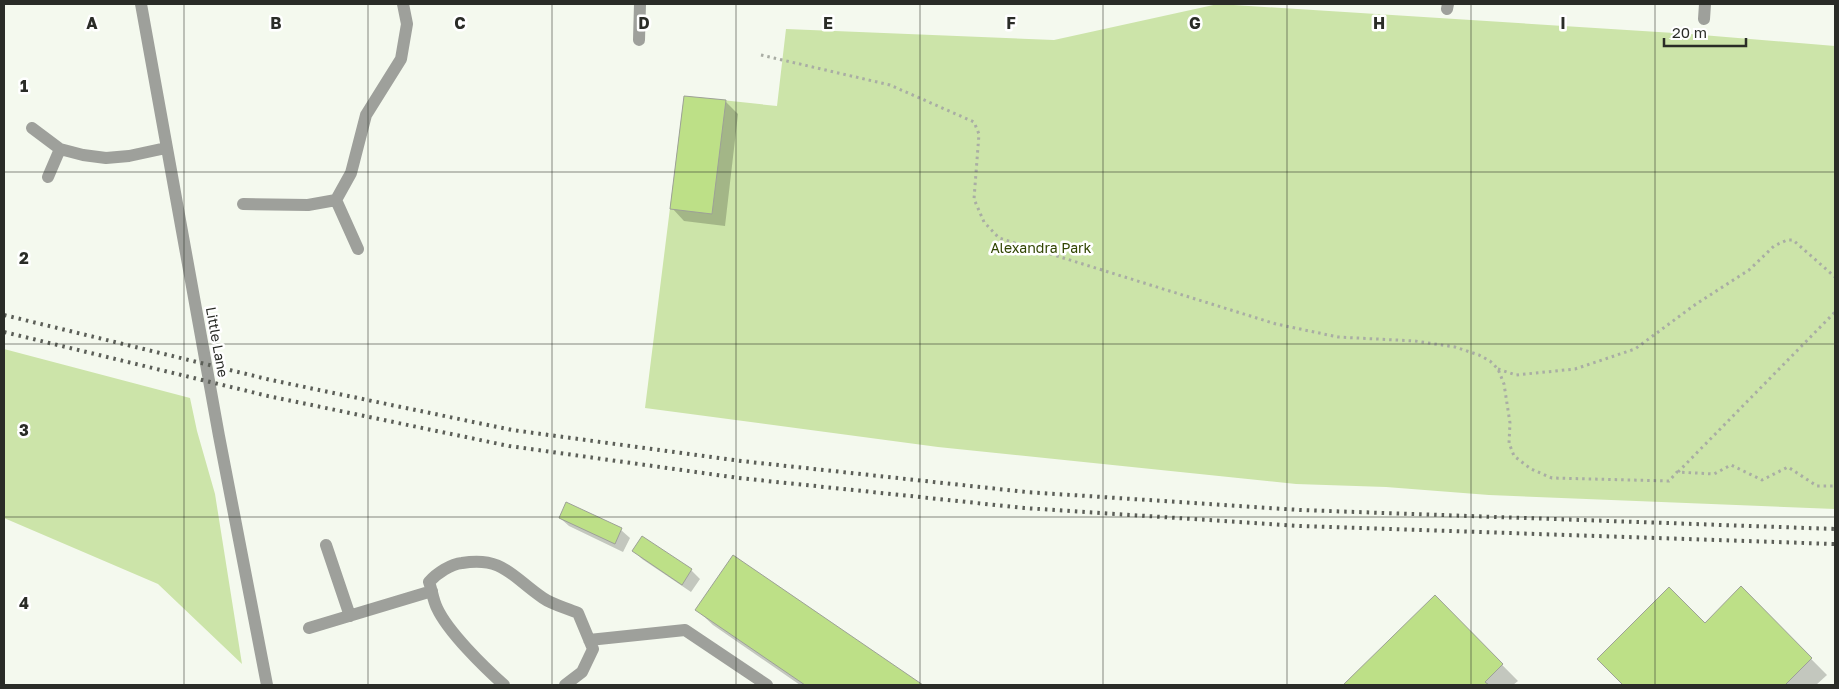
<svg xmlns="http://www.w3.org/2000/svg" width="1839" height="689" font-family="'Golos Text',sans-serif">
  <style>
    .green { fill: #cce4a9 }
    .shadow { fill: #0003 }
    .building { fill: #bde087; stroke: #9da197 }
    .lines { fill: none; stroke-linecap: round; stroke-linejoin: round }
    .path { stroke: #a9ada4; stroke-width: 3; stroke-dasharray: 2.5 4; stroke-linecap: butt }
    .minor { stroke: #9ea09b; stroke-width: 12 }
    .rail { stroke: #5c5f58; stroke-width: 4; stroke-dasharray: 2.5 5; stroke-linecap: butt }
    .grid { fill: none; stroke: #2a2c27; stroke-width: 1; stroke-opacity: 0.55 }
    .labels { text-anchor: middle; stroke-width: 5; stroke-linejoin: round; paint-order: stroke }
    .park-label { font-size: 14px; fill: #314502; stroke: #fff }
    .street-label { font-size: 14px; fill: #2a2c27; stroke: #fff }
    .grid-label { font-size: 16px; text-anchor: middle; font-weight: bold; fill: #2a2c27; stroke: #fff; stroke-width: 5; stroke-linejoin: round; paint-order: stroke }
  </style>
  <rect width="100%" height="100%" fill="#f4f9ee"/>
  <path class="green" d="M1218,4l472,30 145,12v463l-346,-14 -103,-8 -90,-3 -358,-37 -293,-39 39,-312 93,10 9,-77 268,11z
    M4,349l186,49 7,33 18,63 27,170 -84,-80 -154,-66z"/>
  <path class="shadow" d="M726,102l12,12 -13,112 -41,-5 -12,-13z
    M560,518l61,12 9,8 -7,14 -54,-26z
    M642,538l49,32 9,9 -9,13 -49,-33 -8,-8z
    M734,556l187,129h-121l-87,-60 -16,-15z
    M1741,588l86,87 -11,10h-191l-26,-26 106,-35z
    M1435,597l83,84 -5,4h-168z"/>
  <path class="building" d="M684,96l42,4 -14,114 -42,-5z
    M566,502l56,26 -7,16 -56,-26z
    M642,536l50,33 -10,16 -50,-34z
    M733,555l190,130h-118l-110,-75z
    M1741,586l71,72 -27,27h-162l-26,-26 72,-72 36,36z
    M1435,595l68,69 -18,18 4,3h-146z"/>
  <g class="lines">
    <path class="path" d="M761,55l129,30 84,37 5,12 -5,65 10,23 15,16 277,86 62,13 77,4 40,6 24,8 11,6 8,8 6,15 6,39 -1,20 5,13 17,13 21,9 117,3 8,-9 37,2 17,-9 31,15 26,-13 29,19h18
      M1498,369l18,6 59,-6 60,-20 61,-45 53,-34 25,-24 13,-6h6l42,37
      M1678,472l157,-160"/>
    <path class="minor" d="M141,4l78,432 48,249
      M1447,9l1,-5
      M1704,19l1,-15
      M639,40l1,-36
      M32,128l28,21 23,6 23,3 23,-2 37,-8
      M48,177l12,-28
      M336,200l22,49
      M243,204l65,1 28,-5 15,-27 15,-58 35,-56 6,-35 -4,-20
      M326,545l24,71
      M309,628l123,-37
      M589,640l96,-10 82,55
      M504,685c-20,-18 -56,-53 -67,-77 -4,-8 -5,-18 -8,-26 8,-9 22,-18 33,-19 41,-7 50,14 81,35 10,7 24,10 35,15l15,36 -11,23 -17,13"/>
    <path class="rail" d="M4,315l267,65 241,50 229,31 285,31 274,18 535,19
      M4,332l264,64 241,50 230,32 285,30 276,18 535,18"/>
  </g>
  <path class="grid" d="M184,4v681M368,4v681M552,4v681M736,4v681M920,4v681M1103,4v681M1287,4v681M1471,4v681M1655,4v681M4,172h1831M4,344h1831M4,517h1831"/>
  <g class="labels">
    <g class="park-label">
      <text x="1041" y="253">Alexandra Park</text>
    </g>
    <g class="street-label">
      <text transform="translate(217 342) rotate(80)" y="5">Little Lane</text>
    </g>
  </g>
  <g class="grid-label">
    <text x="92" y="29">A</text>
    <text x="276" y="29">B</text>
    <text x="460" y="29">C</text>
    <text x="644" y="29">D</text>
    <text x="828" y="29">E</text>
    <text x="1011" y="29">F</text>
    <text x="1195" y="29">G</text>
    <text x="1379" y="29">H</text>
    <text x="1563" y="29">I</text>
    <text x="24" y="92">1</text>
    <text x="24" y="264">2</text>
    <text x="24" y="436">3</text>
    <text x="24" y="609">4</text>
  </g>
  <rect width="1839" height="689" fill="none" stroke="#2a2c27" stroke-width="10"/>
  <path d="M1664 38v8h82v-8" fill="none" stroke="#2a2c27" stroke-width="2.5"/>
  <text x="1672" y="38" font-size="15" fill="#2a2c27" stroke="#ffffff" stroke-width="4" paint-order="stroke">20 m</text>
</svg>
